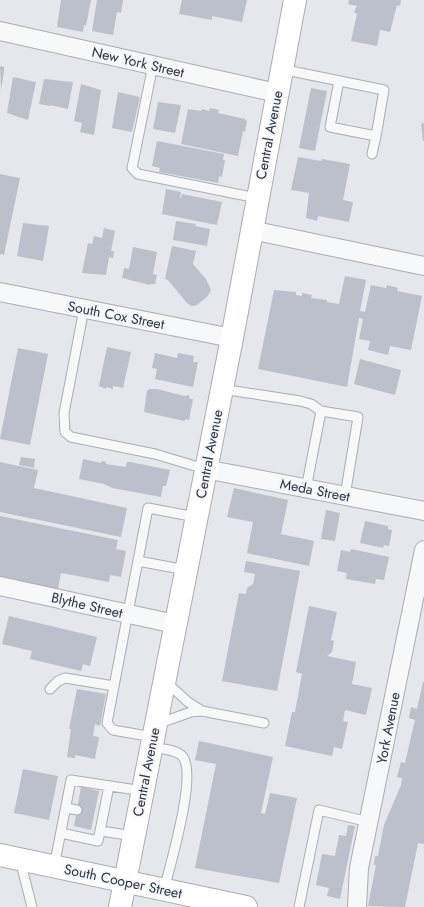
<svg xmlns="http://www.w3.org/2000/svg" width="424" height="907" font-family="Jost,sans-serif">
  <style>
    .building { fill: #bbc0ca }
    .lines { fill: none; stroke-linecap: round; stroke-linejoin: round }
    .lane-casing { stroke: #a9aeb7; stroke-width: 11 }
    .street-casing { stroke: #a9aeb7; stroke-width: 20 }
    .secondary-casing { stroke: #a9aeb7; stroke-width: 24 }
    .lane { stroke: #f7f8fa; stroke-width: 9 }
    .street { stroke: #f7f8fa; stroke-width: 18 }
    .secondary { stroke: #fff; stroke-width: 22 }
    .labels { text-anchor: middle; stroke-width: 3.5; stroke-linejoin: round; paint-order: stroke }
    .street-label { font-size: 14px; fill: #2b3445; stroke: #f4f6f9 }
  </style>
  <rect width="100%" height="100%" fill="#e4e7ec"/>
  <path class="building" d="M61,0h30l-5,26 -2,-1 -1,7 -26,-5z
    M97,0h26l-2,13 -4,-1 -4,23 -21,-4z
    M182,0h65l-5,22 -30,-6v4l-33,-6z
    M349,0h52l-1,6 -3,-1 -7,27 -10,-2 -3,16 -26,-5 6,-27 -3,-2 3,-6 -9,-2z
    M0,66l4,1v5l-3,18z
    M13,77l23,5 -8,38 -21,-7z
    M44,79l29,3 -5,27 -18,-4v1l-11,-2z
    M81,84l20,6 -7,45 -14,-3 2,-9 -8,-2z
    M311,88l16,3 -12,60 -16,-3z
    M118,92l22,5 -8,35 -20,-4z
    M158,102l23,3 -6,28 -22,-4z
    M210,108l9,2 -1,3 27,6v1l2,1 -2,11 -2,-1 -5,25 -57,-12 7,-35 13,2 1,-2 7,2z
    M424,123v18h-1l-2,-17z
    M157,141l67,13 -1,6h2l-3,17 -3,-1 -1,7 -59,-11 1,-4 -8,-2z
    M298,157l23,4 1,-2 28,5 -7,36 10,2 -4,20 -31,-6 -1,5 -11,-3 3,-25 -18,-3z
    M0,174l20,4 -16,77 -4,-1z
    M166,189l15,3 -1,6h1l1,-4 40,8 -5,23 -55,-11z
    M176,221l20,3 -1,2 15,3 -3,17 -34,-6z
    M23,223l26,3 -6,35 -26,-5z
    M104,228l11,3 -4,20h3l-1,7 -4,-1 -3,18 -24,-2 6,-30 4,1 2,-8 8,2z
    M172,246l24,5 -3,13 13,15 5,11 -4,7 -10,8 -5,1 -5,-3 -19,-23 -3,-1z
    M133,247l24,5 -4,22 4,1 -2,9h-4l-1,1 -28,-7 2,-10 5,1z
    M345,276l21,4 -6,31 5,1 6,-27 15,3 1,-3 11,3 -1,3 25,5 -11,54 -21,-4 -2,9 -20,-5 2,-9 -11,-2 4,-20 -4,-1 -12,69 -89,-18 16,-79 22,2v3l6,1v-3l10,2 -1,3 16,2v2l12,2z
    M107,347l24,5 -8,36 -10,-2v3l-7,-2v2l-7,-3z
    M18,348l30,6 -18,91 -30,-6z
    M155,353l22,5 1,-5 16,3 -1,6h5l-5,25 -38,-8 2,-10 -5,-1z
    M360,359l41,11 -6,25 -41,-11z
    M149,389h8l27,7 5,-1 1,4h3l-4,21 -3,-1 -2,2 -40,-9 3,-21z
    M21,457l14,2 -1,9 -15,-3z
    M83,459l18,4 1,-2 4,1v2l20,3 1,-5h3l40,8 -4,16h-3l-2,11 -49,-9 -8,-4 -25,-5z
    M0,462l38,8 -4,18 93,20 -6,29 -121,-25z
    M234,488l54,12 -7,34 33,7 -5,25 -62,-13 6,-31 -26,-5z
    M326,510l14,3 -5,28 -14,-2z
    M0,516l118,24 -2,9 10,2 -5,26 -11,-2 -1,7 -48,-9 -3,16 -58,-12z
    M365,521l23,5v3l4,1 -3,16 -5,-1 -1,3 -23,-5z
    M351,549l38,8 -5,23 -8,-1 -1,5 -29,-5 1,-6 -10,-2 4,-21 9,2z
    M246,561l54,10 -23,120 -55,-10 17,-88 7,1 1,-6 6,-4 2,-10 -11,-2z
    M309,606l28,6 -6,28 3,1 -2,11 -5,4 29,6 -4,22 20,4 -6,27 -21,-5 -2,11 5,1 -6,27 -8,-2 -2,9 -47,-10 7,-34h3l7,-38 -6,-2z
    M9,616l88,21 -7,29 -7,-2 -2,7 -51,-12 2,-8 -30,-7z
    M423,682h1v162l-6,-1 -13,64 -37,-1 8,-41h-2l1,-9h3l6,-31 17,-40 1,-7 -5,-1 4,-15 4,1 8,-35 2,-8 -6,-2 2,-11 6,2z
    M77,689l29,5 -6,32 -5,-2 -2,12 6,1 -4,22 -20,-4v3l-8,-1 4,-28h-2z
    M199,741l74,16 -12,56 4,1 5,-21 27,5 -18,85 -84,-15 21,-104 -21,-4z
    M23,769l35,7 -9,44 -35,-7z
    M81,787l18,4 -8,39 -17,-4z
    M348,825l7,1 -15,73 -13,-3 2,-8 -13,-3 6,-31 13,2 4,-21 7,1z"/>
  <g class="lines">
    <g class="lane-casing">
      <path id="lane" d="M153,65l-21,103 6,6 119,24
        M281,69l103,21 -8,46 -46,-9 9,-46
        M372,154l4,-18
        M84,309l-20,104 1,19 6,5 84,17 50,15
        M222,389l78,12 11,3 10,7
        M306,489l15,-78 37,6 -13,79
        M138,561l48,9
        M166,682l22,20 14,9
        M50,689l8,-8 7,-3 49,8
        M157,724l34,-12 11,-1 62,12
        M153,737l-40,-7 -6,-7 41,-215 48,9
        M151,747c9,2 26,2 32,10 14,19 -13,108 -19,133
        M66,808l11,2
        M101,831l33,5
        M61,833l37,8 11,-55
        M20,860l12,47
        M54,867l17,-87 72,11
        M299,907l20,-97 50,12"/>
    </g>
    <g class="street-casing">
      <path id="street" d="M0,31l277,62
        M251,230l173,36
        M0,292l232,46
        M205,469l219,42
        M0,586l175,38
        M357,907l2,-39 65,-318"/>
    </g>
    <g class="secondary-casing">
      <path id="secondary" d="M0,855l246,52
        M120,907l112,-569 63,-338"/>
    </g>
    <use href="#lane" class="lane"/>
    <use href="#street" class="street"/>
    <use href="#secondary" class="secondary"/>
  </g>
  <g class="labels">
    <g class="street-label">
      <text transform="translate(138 62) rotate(13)" y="5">New York Street</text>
      <text transform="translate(269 135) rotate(-79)" y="5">Central Avenue</text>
      <text transform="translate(116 315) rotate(11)" y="5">South Cox Street</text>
      <text transform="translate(209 454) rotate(-79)" y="5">Central Avenue</text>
      <text transform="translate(315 490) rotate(11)" y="5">Meda Street</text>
      <text transform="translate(87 605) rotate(13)" y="5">Blythe Street</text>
      <text transform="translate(388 728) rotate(-79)" y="5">York Avenue</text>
      <text transform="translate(146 772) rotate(-79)" y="5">Central Avenue</text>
      <text transform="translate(123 881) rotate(12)" y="5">South Cooper Street</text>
    </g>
  </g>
</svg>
